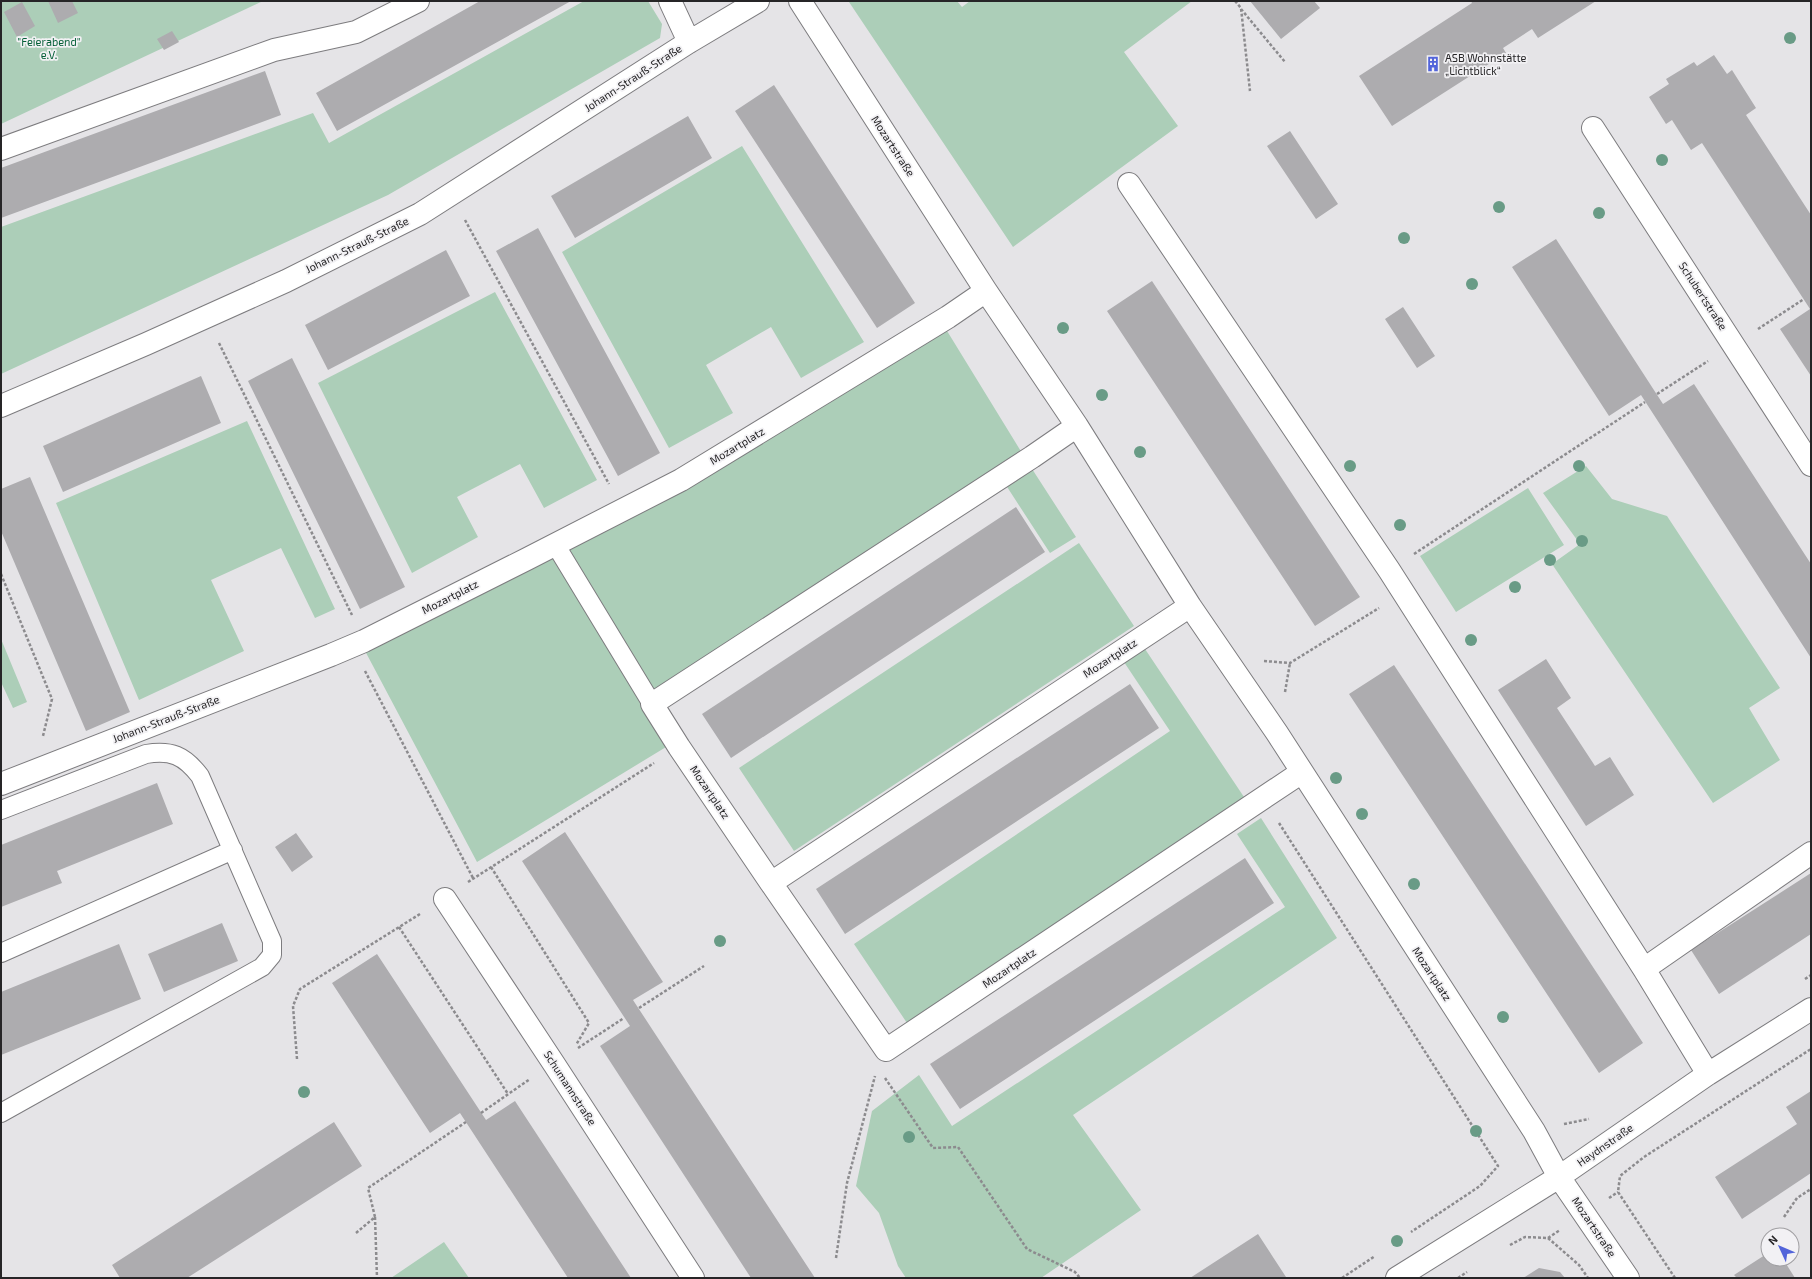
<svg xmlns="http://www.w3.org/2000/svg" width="1812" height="1279" font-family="'Exo 2',sans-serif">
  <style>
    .green { fill: #acceb8 }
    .building { fill: #adacaf }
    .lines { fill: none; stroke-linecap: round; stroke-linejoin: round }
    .lane-casing { stroke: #7d7c7f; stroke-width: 20 }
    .street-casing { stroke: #7d7c7f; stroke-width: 24 }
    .path { stroke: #8c8b8e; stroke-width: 2.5; stroke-dasharray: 3 2; stroke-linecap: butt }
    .lane { stroke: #fff; stroke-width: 18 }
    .street { stroke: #fff; stroke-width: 22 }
    .tree { fill: #699b86 }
    .labels { text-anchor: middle; stroke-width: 3.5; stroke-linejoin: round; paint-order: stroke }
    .park-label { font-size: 11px; fill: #045f37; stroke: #f2f1f4 }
    .poi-label { font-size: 11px; fill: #262527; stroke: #f2f1f4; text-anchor: start }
    .street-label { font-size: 11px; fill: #262527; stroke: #f2f1f4 }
  </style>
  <rect width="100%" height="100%" fill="#e5e4e7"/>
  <path class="green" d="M1,1h262l-262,123z
    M584,1h64l14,23 -2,14 -272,157 -387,179v-147l312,-114 16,30z
    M851,1h106l5,6 8,-6h222l-68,51 54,74 -165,121 -164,-245z
    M742,146l122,196 -63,36 -30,-51 -65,38 27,48 -64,35 -107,-196z
    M495,292l102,188 -53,28 -24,-44 -63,33 21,40 -66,36 -94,-190z
    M944,326l81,132 51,79 -26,16 -52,-80 -354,229 27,42 -194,118 -113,-213z
    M247,421l88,188 -20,9 -34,-70 -70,32 33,71 -105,49 -83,-197z
    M1586,466l26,33 55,17 113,172 -31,20 31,52 -67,43 -161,-239 28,-20 -37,-51z
    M1528,488l36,57 -108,67 -36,-56z
    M1079,543l55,83 -340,225 -55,-83z
    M1,639l26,63 -14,6 -12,-26z
    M1145,649l99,148 -337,226 -53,-79 316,-213 -46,-69z
    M1261,818l76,120 -264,177 68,95 -100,68h-135l-8,-12 -19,-53 -23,-27 16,-75 47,-36 33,51 333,-219 -48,-73z
    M444,1242l25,36h-78z"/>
  <path class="building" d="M48,1h24l6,12 -20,10z
    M480,1h91l-234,130 -21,-38z
    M1250,1h64l6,7 -39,31z
    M1471,1h125l-58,37 -6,-9 -29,19 3,5 -114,73 -33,-50 113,-73z
    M22,2l13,24 -18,11 -13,-25z
    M172,31l7,11 -15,8 -7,-11z
    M1714,55l13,19 5,-4 24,38 -10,7 65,100v161l-31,-47 30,-20 -108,-166 -11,7 -19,-30 -6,4 -17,-27 20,-13 -3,-5 28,-17 3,4z
    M265,71l16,44 -280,103v-50z
    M774,85l141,218 -38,25 -142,-217z
    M688,116l24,42 -137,80 -24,-42z
    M1290,131l48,73 -22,15 -49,-73z
    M538,228l122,225 -42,23 -122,-225z
    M1556,239l107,165 31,-20 117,180v94l-170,-263 -32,21 -97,-149z
    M446,250l24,46 -142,74 -23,-45z
    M1152,281l208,316 -45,29 -208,-315z
    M1403,307l32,49 -18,12 -32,-49z
    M292,358l113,229 -45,22 -112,-228z
    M201,376l20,47 -158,69 -20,-46z
    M30,477l100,235 -44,19 -85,-200v-42z
    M1016,507l29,45 -314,206 -29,-44z
    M1546,659l25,39 -14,10 38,58 15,-9 24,38 -48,31 -88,-136z
    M1394,665l249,378 -44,30 -250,-379z
    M1130,684l29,44 -314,206 -29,-45z
    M157,783l16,41 -116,47 5,12 -61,24v-62z
    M565,832l98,150 -30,18 182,278h-64l-151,-232 30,-20 -108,-165z
    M296,833l17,24 -21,15 -17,-25z
    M1245,858l29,45 -314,206 -30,-45z
    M1811,873v61l-92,60 -28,-44z
    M222,923l16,38 -74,31 -16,-38z
    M119,944l22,55 -140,56v-63z
    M377,954l109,166 29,-19 116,177h-63l-108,-165 -30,20 -98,-150z
    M1811,1091v82l-69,46 -27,-42 82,-53 -11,-17z
    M334,1122l28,44 -175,112h-67l-8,-13z
    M1258,1234l28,43 -2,1h-94z
    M1768,1253v6h15l12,19h-58l-3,-3z
    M1539,1268l21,4 5,6h-42z"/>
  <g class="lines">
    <g class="lane-casing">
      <path id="lane" d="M555,544l97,160
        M1,810l145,-56c25,-4 38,1 54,22l72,165v14l-10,12 -261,146
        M1,953l232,-103"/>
    </g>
    <g class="street-casing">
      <path id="street" d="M670,1l19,41
        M800,1l186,290 91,135 113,180 87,127 257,398 25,46 69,101
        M1593,128l218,337
        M1,149l273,-99 82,-18 62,-31
        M1129,184l260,386 255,399 64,105
        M1,406l145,-62 140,-63 134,-67 269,-172 69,-41
        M1190,606l-419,277 115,167 416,-278
        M1,784l330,-129 33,-14 163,-82 154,-79 267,-163 38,-26
        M771,883l-92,-136 -27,-43 380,-247 45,-31
        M445,899l109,165 139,214
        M1644,969l167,-116
        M1397,1278l162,-101 149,-103 103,-65"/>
    </g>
    <path class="path" d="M1235,1l6,7 9,83
      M1241,9l44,53
      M465,220l144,264
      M1758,329l46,-30
      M219,343l133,272
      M1657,394l51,-33
      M1414,554l231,-152
      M1,574l51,125 -9,37
      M1264,661l26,2 89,-55
      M365,671l108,207
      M1285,692l5,-29
      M1279,823l219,343 -18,20 -69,46
      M491,867l98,156 -13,22
      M468,882l186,-119
      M399,927l109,167
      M1805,979l6,-4
      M639,1008l65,-42
      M578,1048l46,-30
      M297,1059l-4,-53 7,-17 120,-75
      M885,1078l48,70 25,-1 69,102 48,23 5,6
      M481,1113l49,-34
      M1564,1124l25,-5
      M1609,1198l9,-6
      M375,1217l2,61
      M1784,1217l13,-19 14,-9
      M356,1233l19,-16 -7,-29 98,-66
      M1548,1238l12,-8
      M1510,1245l15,-8 23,1 31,27 9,13
      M836,1258l11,-75 28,-107
      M1342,1278l33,-22
      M1458,1278l9,-6
      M1675,1278l-57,-86 2,-16 24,-19 167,-108"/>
    <use href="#lane" class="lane"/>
    <use href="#street" class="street"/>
  </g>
  <g class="tree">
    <circle cx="1790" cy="38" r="6"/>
    <circle cx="1662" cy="160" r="6"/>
    <circle cx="1499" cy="207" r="6"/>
    <circle cx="1599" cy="213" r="6"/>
    <circle cx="1404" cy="238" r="6"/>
    <circle cx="1472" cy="284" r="6"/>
    <circle cx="1063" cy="328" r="6"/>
    <circle cx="1102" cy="395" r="6"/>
    <circle cx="1140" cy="452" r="6"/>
    <circle cx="1350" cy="466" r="6"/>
    <circle cx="1579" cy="466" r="6"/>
    <circle cx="1400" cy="525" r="6"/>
    <circle cx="1582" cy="541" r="6"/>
    <circle cx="1550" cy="560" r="6"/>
    <circle cx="1515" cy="587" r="6"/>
    <circle cx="1471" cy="640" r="6"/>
    <circle cx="1336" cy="778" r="6"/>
    <circle cx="1362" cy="814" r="6"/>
    <circle cx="1414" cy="884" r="6"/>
    <circle cx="720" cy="941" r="6"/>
    <circle cx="1503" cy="1017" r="6"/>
    <circle cx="304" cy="1092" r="6"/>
    <circle cx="1476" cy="1131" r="6"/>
    <circle cx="909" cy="1137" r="6"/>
    <circle cx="1397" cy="1241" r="6"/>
  </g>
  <defs>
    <g id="building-bare" transform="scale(1.2)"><path d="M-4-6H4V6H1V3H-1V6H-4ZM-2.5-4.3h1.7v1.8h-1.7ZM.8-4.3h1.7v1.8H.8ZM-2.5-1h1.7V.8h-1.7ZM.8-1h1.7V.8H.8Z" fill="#5264da" stroke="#f2f1f4" stroke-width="2.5" paint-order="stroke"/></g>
  </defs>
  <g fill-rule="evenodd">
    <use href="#building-bare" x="1433" y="64"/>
  </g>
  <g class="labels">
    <g class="park-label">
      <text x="49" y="46">"Feierabend"<tspan x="49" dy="13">e.V.</tspan></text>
    </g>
    <g class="poi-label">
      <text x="1445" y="62">ASB Wohnstätte<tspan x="1445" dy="13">„Lichtblick“</tspan></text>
    </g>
    <g class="street-label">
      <text transform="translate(633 78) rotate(-33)" y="4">Johann-Strauß-Straße</text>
      <text transform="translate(893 146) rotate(57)" y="4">Mozartstraße</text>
      <text transform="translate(357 245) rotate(-26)" y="4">Johann-Strauß-Straße</text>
      <text transform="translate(1703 296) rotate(57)" y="4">Schubertstraße</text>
      <text transform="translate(737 446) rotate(-31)" y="4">Mozartplatz</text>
      <text transform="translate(450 597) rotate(-27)" y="4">Mozartplatz</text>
      <text transform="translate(1110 658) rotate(-33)" y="4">Mozartplatz</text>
      <text transform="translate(166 719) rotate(-21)" y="4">Johann-Strauß-Straße</text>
      <text transform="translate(710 792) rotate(56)" y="4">Mozartplatz</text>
      <text transform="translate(1009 968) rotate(-34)" y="4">Mozartplatz</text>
      <text transform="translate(1432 974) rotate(57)" y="4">Mozartplatz</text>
      <text transform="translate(570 1088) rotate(57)" y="4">Schumannstraße</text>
      <text transform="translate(1605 1145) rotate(-35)" y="4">Haydnstraße</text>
      <text transform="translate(1594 1227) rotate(56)" y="4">Mozartstraße</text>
    </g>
  </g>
  <rect width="1812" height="1279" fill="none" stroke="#262527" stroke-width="4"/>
  <g transform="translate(1780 1247) rotate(314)"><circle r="19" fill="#f2f1f4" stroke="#a09fa2"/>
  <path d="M0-3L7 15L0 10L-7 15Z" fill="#5264da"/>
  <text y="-6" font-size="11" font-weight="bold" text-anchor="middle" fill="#262527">N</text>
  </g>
</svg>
